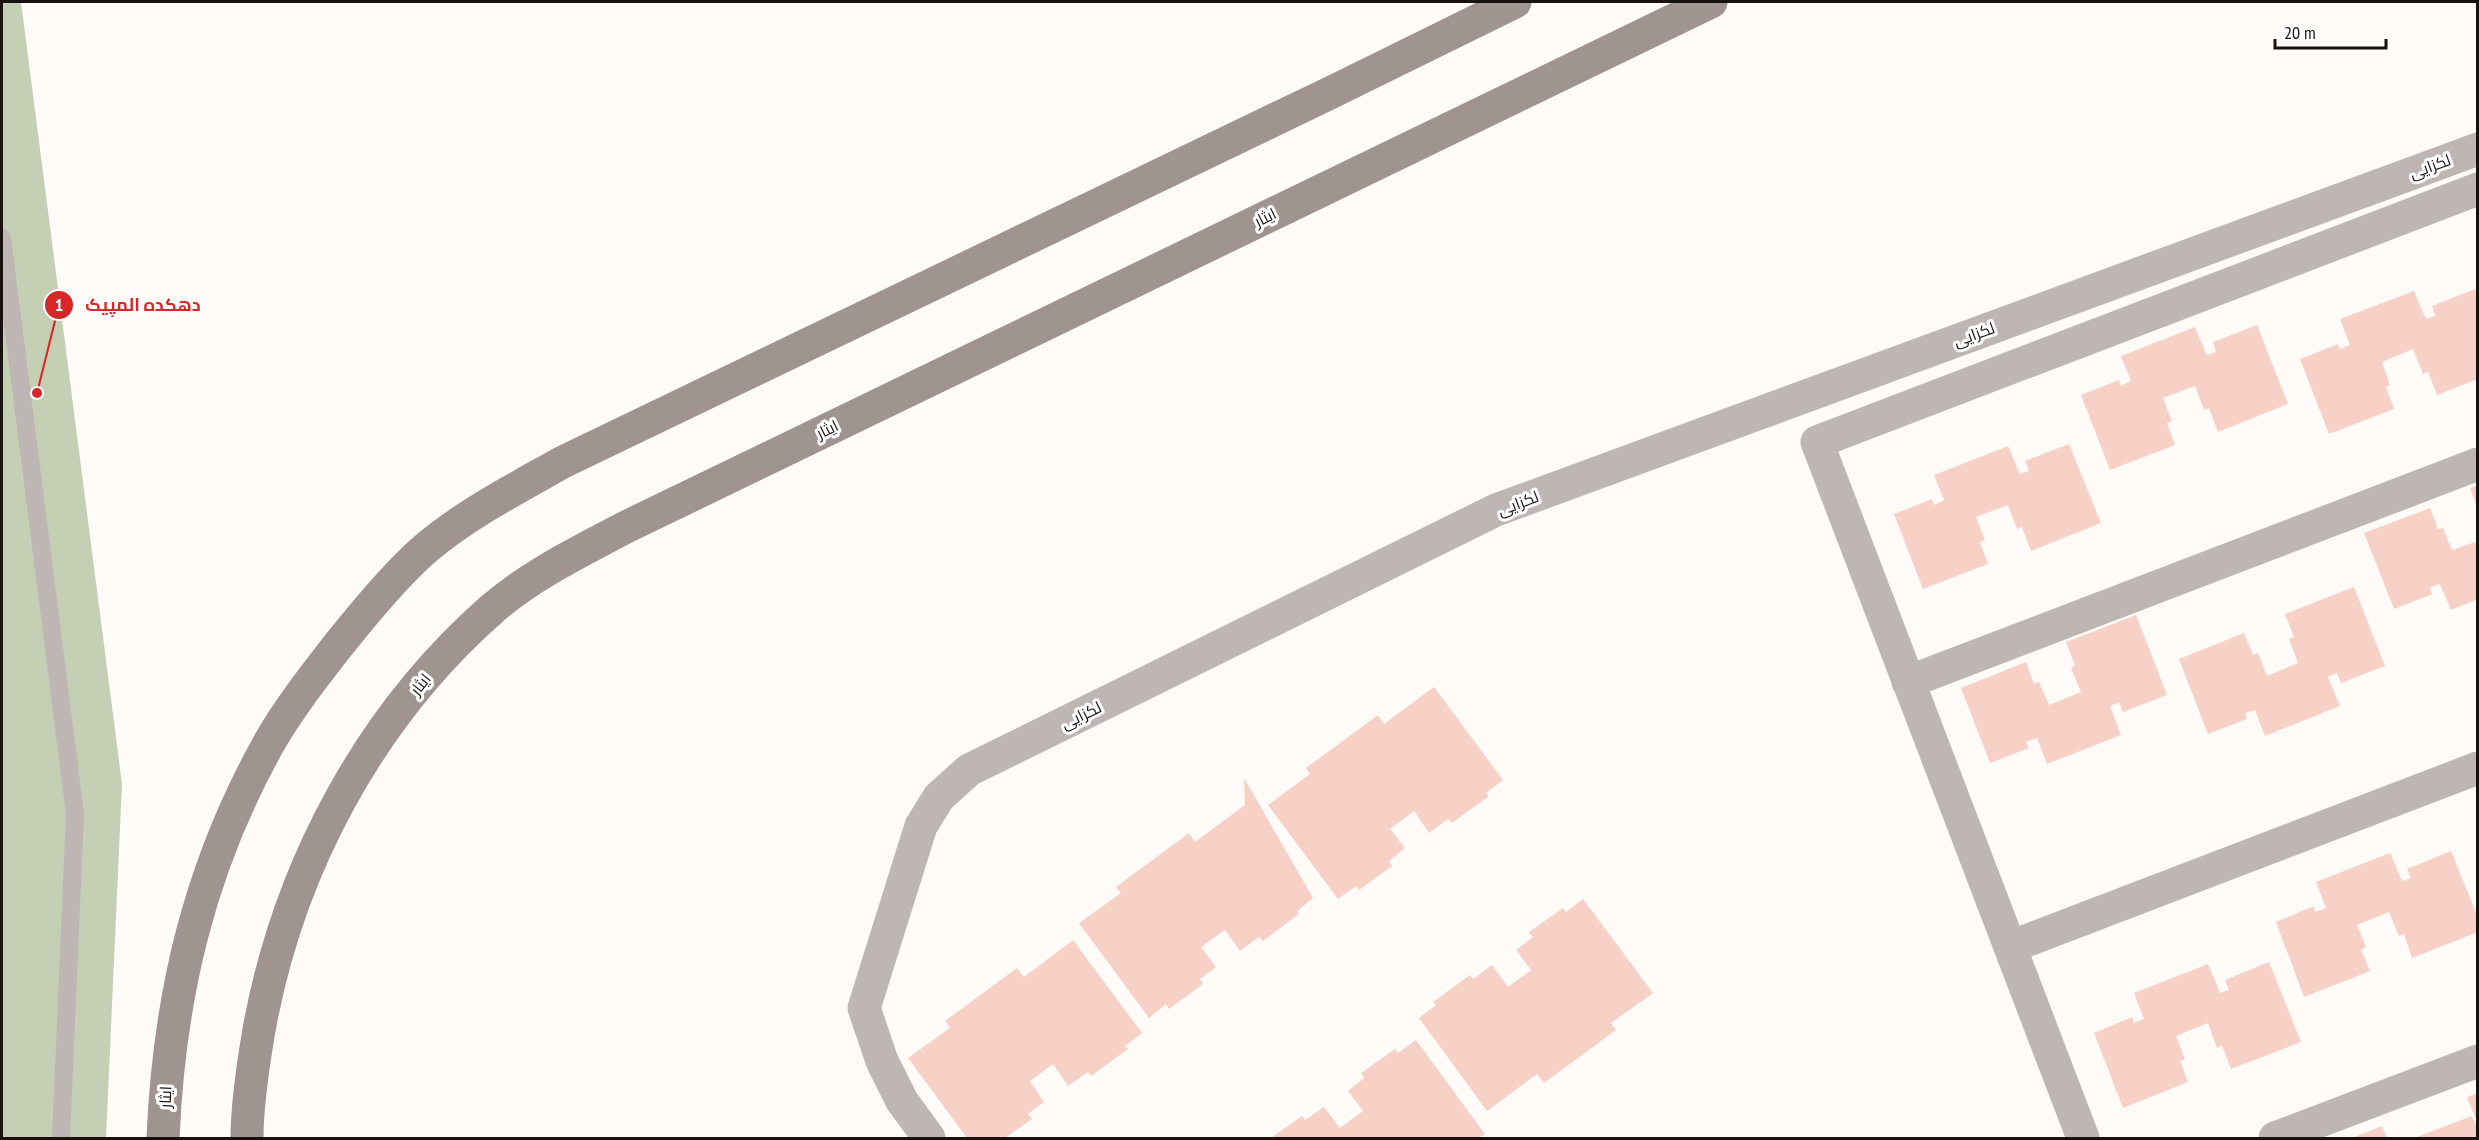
<svg xmlns="http://www.w3.org/2000/svg" width="2479" height="1140" font-family="'PT Sans Narrow',Cairo,sans-serif">
  <style>
    .green { fill: #c5cfb3 }
    .building { fill: #f8d1c6 }
    .lines { fill: none; stroke-linecap: round; stroke-linejoin: round }
    .lane { stroke: #beb6b4; stroke-width: 18 }
    .street { stroke: #beb6b4; stroke-width: 33 }
    .secondary { stroke: #a09491; stroke-width: 33 }
    .labels { text-anchor: middle; stroke-width: 6; stroke-linejoin: round; paint-order: stroke }
    .street-label { font-size: 16px; fill: #17120f; stroke: #fff }
    .leader { fill: none; stroke: #d62828; stroke-width: 2 }
    .callout-dot { fill: #d62828; stroke: #fff; stroke-width: 2 }
    .mark-label { font-size: 18px; text-anchor: middle; font-weight: bold; fill: #fff }
    .callout-label { font-size: 18px; text-anchor: middle; font-weight: bold; fill: #d62828; stroke: #fff; stroke-width: 6; stroke-linejoin: round; paint-order: stroke }
  </style>
  <rect width="100%" height="100%" fill="#fefbf9"/>
  <path class="green" d="M2,2h19l101,782 -16,354h-104z"/>
  <path class="building" d="M2475,289l3,6v84l-41,16 -9,-23 -5,2 -10,-25 -31,13 8,23 -4,2 8,22 -65,25 -29,-75 38,-15 2,5 10,-4 -10,-26 74,-28 12,28 9,-3 -3,-10z
    M2257,325l31,79 -70,28 -9,-24 -5,2 -9,-24 -32,12 9,23 -5,2 8,22 -65,25 -29,-75 38,-15 2,6 10,-5 -10,-25 74,-29 12,28 9,-3 -3,-10z
    M2069,444l32,79 -70,28 -9,-24 -5,2 -9,-24 -32,12 9,23 -5,2 8,22 -65,25 -29,-75 38,-15 2,6 10,-5 -10,-25 74,-29 12,28 9,-3 -4,-10z
    M2478,485v22h-1l-7,-19z
    M2430,508l8,21 5,-1 9,22 26,-9v58l-27,11 -11,-26 -10,4 2,6 -38,15 -30,-76z
    M2354,587l31,79 -44,17 -4,-10 -9,4 12,29 -75,30 -10,-26 -10,3 2,6 -39,15 -29,-75 65,-26 9,22 5,-2 9,23 31,-13 -9,-24 5,-2 -9,-23z
    M2136,615l31,80 -44,17 -4,-10 -9,4 11,29 -74,29 -10,-26 -11,4 3,6 -39,15 -29,-75 65,-26 8,22 5,-2 10,23 32,-13 -10,-24 4,-2 -9,-24z
    M1434,687l69,93 -17,13 3,3 -37,27 -4,-4 -19,14 -15,-22 -24,18 15,19 -16,13 3,5 -33,24 -3,-4 -18,13 -70,-94 42,-31 -4,-6 72,-53 6,9z
    M1244,778l69,120 -16,13 2,3 -36,27 -4,-4 -19,14 -15,-21 -24,17 15,20 -16,12 3,5 -34,25 -3,-5 -17,14 -70,-95 42,-30 -5,-6 73,-54 6,9 50,-37z
    M2451,851l27,67v14l-66,26 -8,-24 -5,2 -10,-24 -32,13 9,22 -5,3 9,21 -66,26 -28,-75 38,-16 1,6 11,-4 -10,-26 74,-29 12,28 9,-3 -4,-9z
    M1583,899l70,94 -42,30 5,7 -72,53 -7,-9 -50,37 -68,-93 17,-13 -3,-3 37,-27 3,4 19,-14 16,22 23,-17 -15,-20 17,-13 -4,-5 34,-24 3,4z
    M1073,940l69,93 -17,13 3,3 -37,27 -3,-4 -20,14 -15,-22 -23,17 14,21 -16,12 4,5 -27,19h-38l-59,-80 42,-30 -5,-7 72,-53 7,9z
    M2269,962l32,80 -70,27 -9,-23 -5,2 -9,-25 -32,13 9,23 -5,2 8,21 -65,26 -29,-75 38,-16 2,6 10,-4 -10,-26 74,-29 12,29 9,-3 -4,-10z
    M1416,1040l69,94 -6,4h-208l31,-22 3,4 19,-13 16,21 23,-17 -15,-20 16,-13 -3,-5 34,-24 3,4z
    M2478,1093v29h-1l-10,-25z
    M2472,1116l6,13v9h-64z
    M2382,1126l5,12h-35z"/>
  <g class="lines">
    <path class="lane" d="M2,238l73,576 -14,324"/>
    <path class="street" d="M1908,682l570,-218
      M2010,947l468,-179
      M929,1138l-27,-37 -20,-40 -18,-53 57,-182 18,-29 30,-27 527,-260 982,-361
      M2083,1138l-266,-696 661,-253
      M2275,1138l203,-77"/>
    <path class="secondary" d="M163,1138c6,-141 36,-270 106,-395 20,-35 46,-68 71,-100 24,-30 56,-69 85,-94 41,-35 92,-61 138,-87l767,-369 185,-91
      M247,1138c0,-35 6,-73 12,-108 29,-161 110,-313 233,-421 39,-34 87,-57 132,-81l1087,-526"/>
  </g>
  <g class="labels">
    <g class="street-label">
      <text transform="translate(2430 166) rotate(-20)" y="6">لکزایی</text>
      <text transform="translate(1265 217) rotate(-26)" y="6">ایثار</text>
      <text transform="translate(1974 334) rotate(-20)" y="6">لکزایی</text>
      <text transform="translate(827 429) rotate(-26)" y="6">ایثار</text>
      <text transform="translate(1518 503) rotate(-21)" y="6">لکزایی</text>
      <text transform="translate(420 684) rotate(-51)" y="6">ایثار</text>
      <text transform="translate(1081 715) rotate(-26)" y="6">لکزایی</text>
      <text transform="translate(165 1097) rotate(-88)" y="6">ایثار</text>
    </g>
  </g>
  <path class="leader" d="M37 393L59 305"/>
  <g class="callout-dot">
    <circle cx="37" cy="393" r="6"/>
    <circle cx="59" cy="305" r="15"/>
  </g>
  <g class="mark-label">
    <text x="59" y="311">1</text>
  </g>
  <g class="callout-label">
    <text x="143" y="311">دهکده المپیک</text>
  </g>
  <rect width="2479" height="1140" fill="none" stroke="#17120f" stroke-width="6"/>
  <path d="M2275 39v9h111v-9" fill="none" stroke="#17120f" stroke-width="3"/>
  <text x="2284" y="39" font-size="18" fill="#17120f" stroke="#ffffff" stroke-width="4.5" paint-order="stroke">20 m</text>
</svg>
